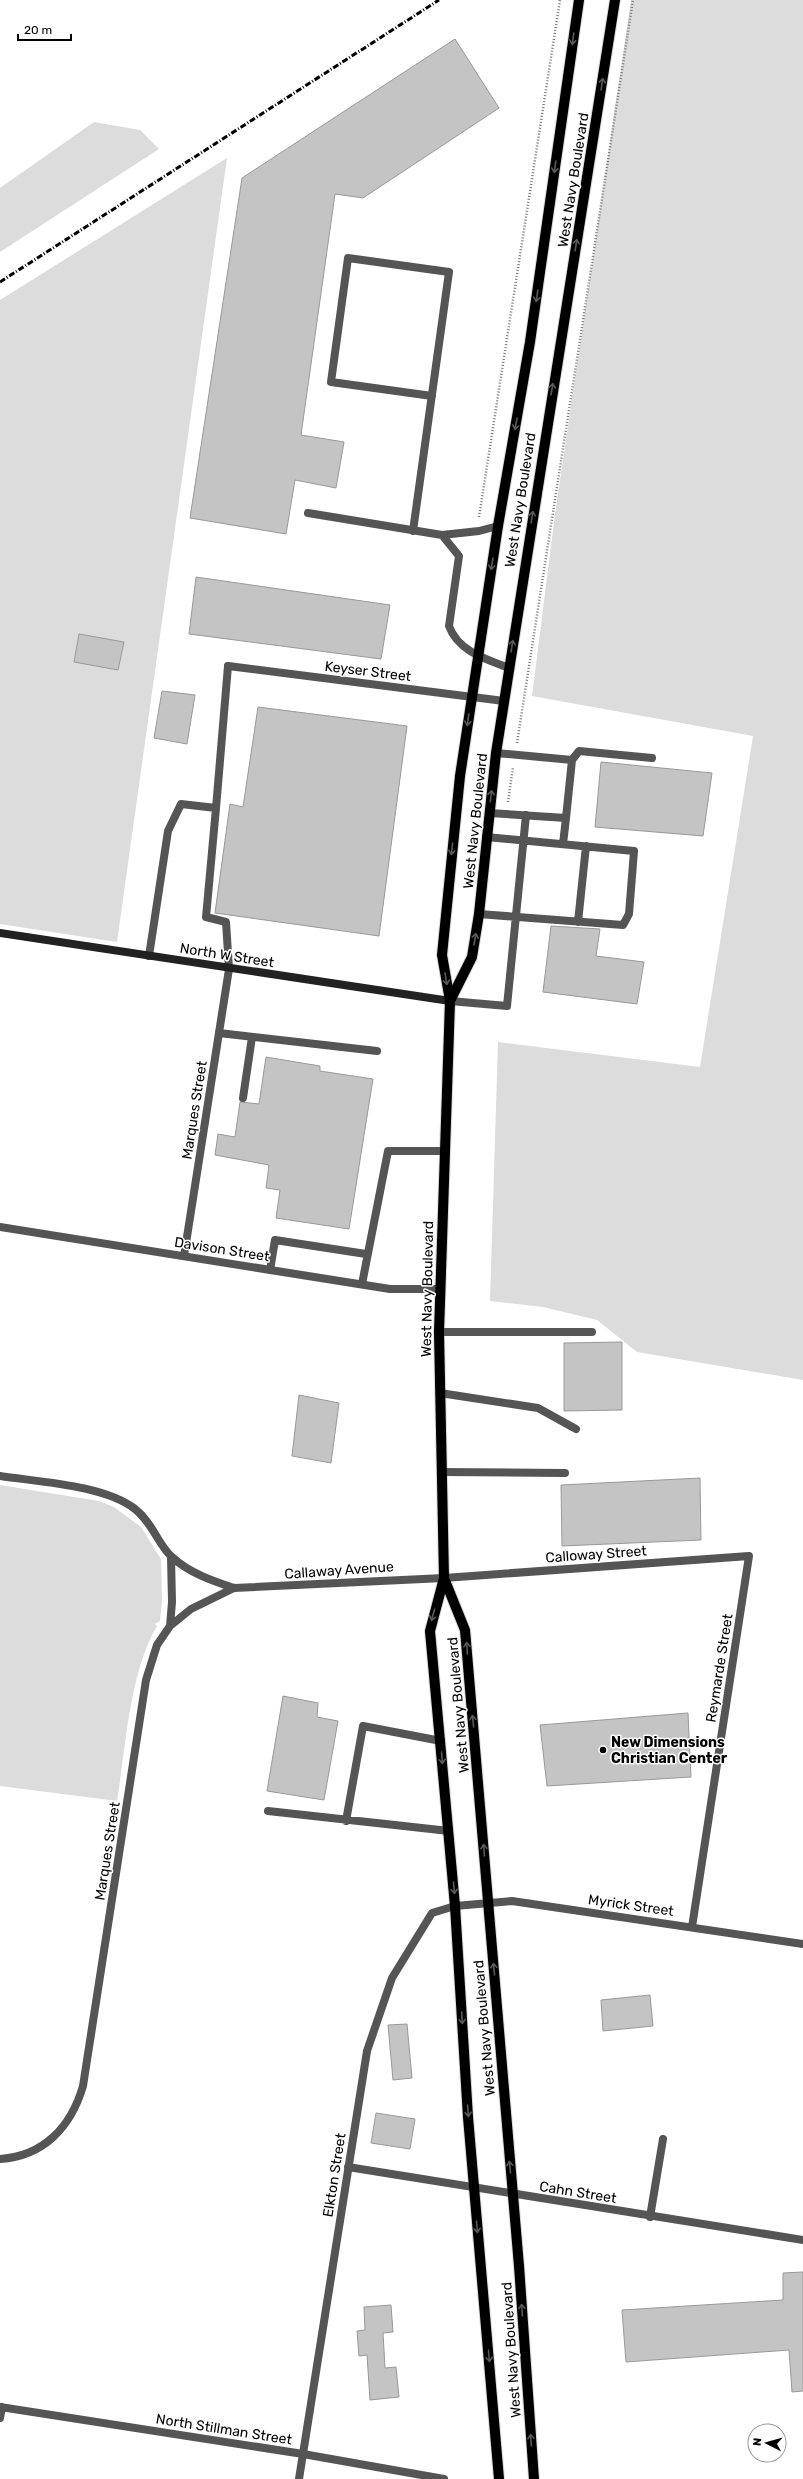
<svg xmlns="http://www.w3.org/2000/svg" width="803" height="2479" font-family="Rubik,sans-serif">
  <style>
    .green { fill: #dcdcdc }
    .building { fill: #c4c4c4; stroke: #999 }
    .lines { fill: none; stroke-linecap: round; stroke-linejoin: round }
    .primary-casing { stroke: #dbdbdb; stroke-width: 12 }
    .path { stroke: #777; stroke-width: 2.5; stroke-dasharray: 1 2; stroke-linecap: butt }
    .service { stroke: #555; stroke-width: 8 }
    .minor { stroke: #555; stroke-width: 8 }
    .secondary { stroke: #222; stroke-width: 8 }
    .primary { stroke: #000; stroke-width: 10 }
    .rail { stroke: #000; stroke-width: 3; stroke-dasharray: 6 2 1 2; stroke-linecap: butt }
    .oneway { stroke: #595959 }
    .poi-dot { fill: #000; stroke: #fff; stroke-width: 1.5 }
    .labels { text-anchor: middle; stroke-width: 3; stroke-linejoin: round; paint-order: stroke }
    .street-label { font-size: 14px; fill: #000; stroke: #fff }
    .poi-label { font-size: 14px; font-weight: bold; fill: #000; stroke: #fff; text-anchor: start }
  </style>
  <rect width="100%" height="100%" fill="#fff"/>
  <path class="green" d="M631,0h172v1380l-166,-28 -40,-32 -54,-13 -53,-6 8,-259 202,25 53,-331 -221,-40 23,-182z
    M94,122l46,8 19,19 -159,103v-64z
    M227,158l-110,784 -117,-18v-624z
    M0,1485l99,16 15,6 27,20 20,32 1,42 -2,20 -5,3 2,2c-28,48 -31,120 -40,175l-117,-15z"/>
  <path class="building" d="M455,39l44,69 -136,90 -28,-4 -34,241 43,7 -8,46 -41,-8 -9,54 -96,-16 52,-340z
    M196,577l194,28 -9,54 -192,-25z
    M79,634l45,8 -6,28 -44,-8z
    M162,691l33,4 -8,49 -33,-6z
    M258,707l149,19 -28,210 -164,-23 15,-109 13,3z
    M601,762l111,11 -9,63 -108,-9z
    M551,926l49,3 -4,27 48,6 -7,42 -94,-12z
    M266,1057l54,9v5l53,8 -24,150 -73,-11 4,-28 -14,-2 3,-23 -54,-10 3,-21 17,3 5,-35 19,2z
    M622,1342v68l-58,1v-68z
    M299,1395l40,8 -8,60 -39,-7z
    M700,1478l1,62 -139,6 -1,-61z
    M283,1696l35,7 -1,14 21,4 -14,79 -57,-9z
    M688,1713l3,64 -144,9 -7,-61z
    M650,1995l3,31 -50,5 -2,-31z
    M407,2024l5,54 -19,2 -5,-55z
    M376,2113l39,6 -5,30 -39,-6z
    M803,2272v119l-11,1 -3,-42 -163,12 -4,-52 161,-10v-27z
    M391,2305l2,27 -10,1 2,35 11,-1 3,30 -29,3 -3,-45 -8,1 -2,-25 8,-1 -1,-23z"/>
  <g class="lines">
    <g class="primary-casing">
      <path id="primary" d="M450,1001l22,-44 7,-43 17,-161 119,-753
        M444,1578l21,52 54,636 15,213
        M499,2479l-31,-362 -13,-211 -25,-275 14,-53 -5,-246 11,-331 -8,-46 18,-179 38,-250 32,-184 49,-342"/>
    </g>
    <path class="path" d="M479,517l81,-517
      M517,743l116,-743
      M508,802l5,-35"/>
    <path class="service" d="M308,513l134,22 17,21 -10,70c9,25 36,33 60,42
      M413,531l36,-259 -101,-14 -17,124 101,14
      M442,535l37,-4 19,-5
      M572,760l7,-9 73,7
      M216,808l12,-142
      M489,813l77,5 6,-58 -76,-7
      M563,844l3,-26
      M479,914l144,11 6,-11 5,-63 -148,-14
      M578,922l8,-76
      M149,956l19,-125 13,-27 35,4 -10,109 20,5 3,47
      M450,1001l57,5 19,-191
      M219,1033l158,18
      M243,1098l9,-61
      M270,1270l5,-30 91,14
      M362,1284l26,-133h56
      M439,1332h153
      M440,1393l98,15 38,21
      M442,1472l123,1
      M268,1811l181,20
      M346,1821l17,-95 78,15"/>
    <path class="minor" d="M228,666l276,35
      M0,1227l390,62h50
      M184,1256l45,-287
      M0,1476c39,6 104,9 135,33 18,14 23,36 37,48 17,16 41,24 62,31l210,-10 305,-22 -57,371
      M170,1626l21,-17 43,-21
      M0,2159c44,-3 71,-32 83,-73l63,-406 11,-35 13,-19 2,-24 -1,-45
      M348,2167l455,73
      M650,2217l13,-78
      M0,2407l303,47 141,25
      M0,2418l2,-11
      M299,2479l68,-428 25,-73 40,-65 23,-7 57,-5 291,43"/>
    <path class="secondary" d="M0,933l450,68"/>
    <use href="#primary" class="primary"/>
    <path class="rail" d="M0,282l439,-282"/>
  </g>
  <defs><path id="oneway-shaft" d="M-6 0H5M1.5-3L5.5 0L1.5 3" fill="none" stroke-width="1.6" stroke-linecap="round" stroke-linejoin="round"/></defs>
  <g class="oneway">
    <use href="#oneway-shaft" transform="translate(573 39) rotate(98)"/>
    <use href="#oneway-shaft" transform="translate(602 84) rotate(-81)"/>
    <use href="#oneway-shaft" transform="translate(555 167) rotate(98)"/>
    <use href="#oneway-shaft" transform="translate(576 245) rotate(-81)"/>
    <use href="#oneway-shaft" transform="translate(537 296) rotate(98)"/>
    <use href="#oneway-shaft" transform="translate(552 389) rotate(-81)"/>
    <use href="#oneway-shaft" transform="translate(516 424) rotate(100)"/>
    <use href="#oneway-shaft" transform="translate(532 517) rotate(-81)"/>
    <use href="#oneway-shaft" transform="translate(492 564) rotate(99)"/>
    <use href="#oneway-shaft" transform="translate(512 646) rotate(-81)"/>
    <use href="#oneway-shaft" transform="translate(468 720) rotate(98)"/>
    <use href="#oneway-shaft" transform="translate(491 796) rotate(-83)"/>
    <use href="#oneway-shaft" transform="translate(452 849) rotate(96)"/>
    <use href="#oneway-shaft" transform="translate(475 939) rotate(-80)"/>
    <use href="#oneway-shaft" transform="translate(446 979) rotate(81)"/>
    <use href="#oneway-shaft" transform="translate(433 1615) rotate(106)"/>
    <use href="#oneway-shaft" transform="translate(467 1648) rotate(-94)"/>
    <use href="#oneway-shaft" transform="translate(473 1721) rotate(-96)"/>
    <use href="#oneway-shaft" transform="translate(442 1758) rotate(85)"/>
    <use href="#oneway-shaft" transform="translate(484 1850) rotate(-94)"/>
    <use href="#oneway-shaft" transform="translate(454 1888) rotate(85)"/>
    <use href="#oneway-shaft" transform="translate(494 1969) rotate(-95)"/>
    <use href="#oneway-shaft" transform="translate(462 2018) rotate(87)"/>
    <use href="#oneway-shaft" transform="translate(468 2111) rotate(86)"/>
    <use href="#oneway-shaft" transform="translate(510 2167) rotate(-95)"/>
    <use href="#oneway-shaft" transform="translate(477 2227) rotate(85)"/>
    <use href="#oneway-shaft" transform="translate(522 2310) rotate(-94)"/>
    <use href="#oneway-shaft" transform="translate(489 2356) rotate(85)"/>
    <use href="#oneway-shaft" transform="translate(531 2440) rotate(-94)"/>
  </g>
  <circle class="poi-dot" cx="603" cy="1750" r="4"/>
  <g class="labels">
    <g class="street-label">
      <text transform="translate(573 180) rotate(-81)" y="5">West Navy Boulevard</text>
      <text transform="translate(520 500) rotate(-81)" y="5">West Navy Boulevard</text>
      <text transform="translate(368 671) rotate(7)" y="5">Keyser Street</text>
      <text transform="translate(475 821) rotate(-84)" y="5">West Navy Boulevard</text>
      <text transform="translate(227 955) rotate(9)" y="5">North W Street</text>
      <text transform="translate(194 1110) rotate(-81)" y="5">Marques Street</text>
      <text transform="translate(222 1249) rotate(9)" y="5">Davison Street</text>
      <text transform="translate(427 1289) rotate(-89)" y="5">West Navy Boulevard</text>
      <text transform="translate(596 1554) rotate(-4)" y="5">Calloway Street</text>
      <text transform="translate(339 1570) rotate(-4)" y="5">Callaway Avenue</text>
      <text transform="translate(719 1668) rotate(-81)" y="5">Reymarde Street</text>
      <text transform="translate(458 1705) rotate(-95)" y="5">West Navy Boulevard</text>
      <text transform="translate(107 1851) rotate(-81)" y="5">Marques Street</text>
      <text transform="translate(631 1905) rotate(8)" y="5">Myrick Street</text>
      <text transform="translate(484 2028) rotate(-95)" y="5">West Navy Boulevard</text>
      <text transform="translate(334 2175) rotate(-81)" y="5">Elkton Street</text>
      <text transform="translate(578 2192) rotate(9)" y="5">Cahn Street</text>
      <text transform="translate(511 2350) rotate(-94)" y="5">West Navy Boulevard</text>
      <text transform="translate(224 2429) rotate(9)" y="5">North Stillman Street</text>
    </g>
    <g class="poi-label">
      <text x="611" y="1747">New Dimensions<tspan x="611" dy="16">Christian Center</tspan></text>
    </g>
  </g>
  <g transform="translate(767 2443) rotate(276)"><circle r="19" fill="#ffffff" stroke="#999999"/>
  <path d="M0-3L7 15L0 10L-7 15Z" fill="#000000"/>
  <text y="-6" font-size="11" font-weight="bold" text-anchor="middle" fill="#000000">N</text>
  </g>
  <path d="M18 34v6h53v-6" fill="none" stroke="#000000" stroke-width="2"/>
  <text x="24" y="34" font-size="12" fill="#000000" stroke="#ffffff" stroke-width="3" paint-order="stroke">20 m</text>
</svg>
